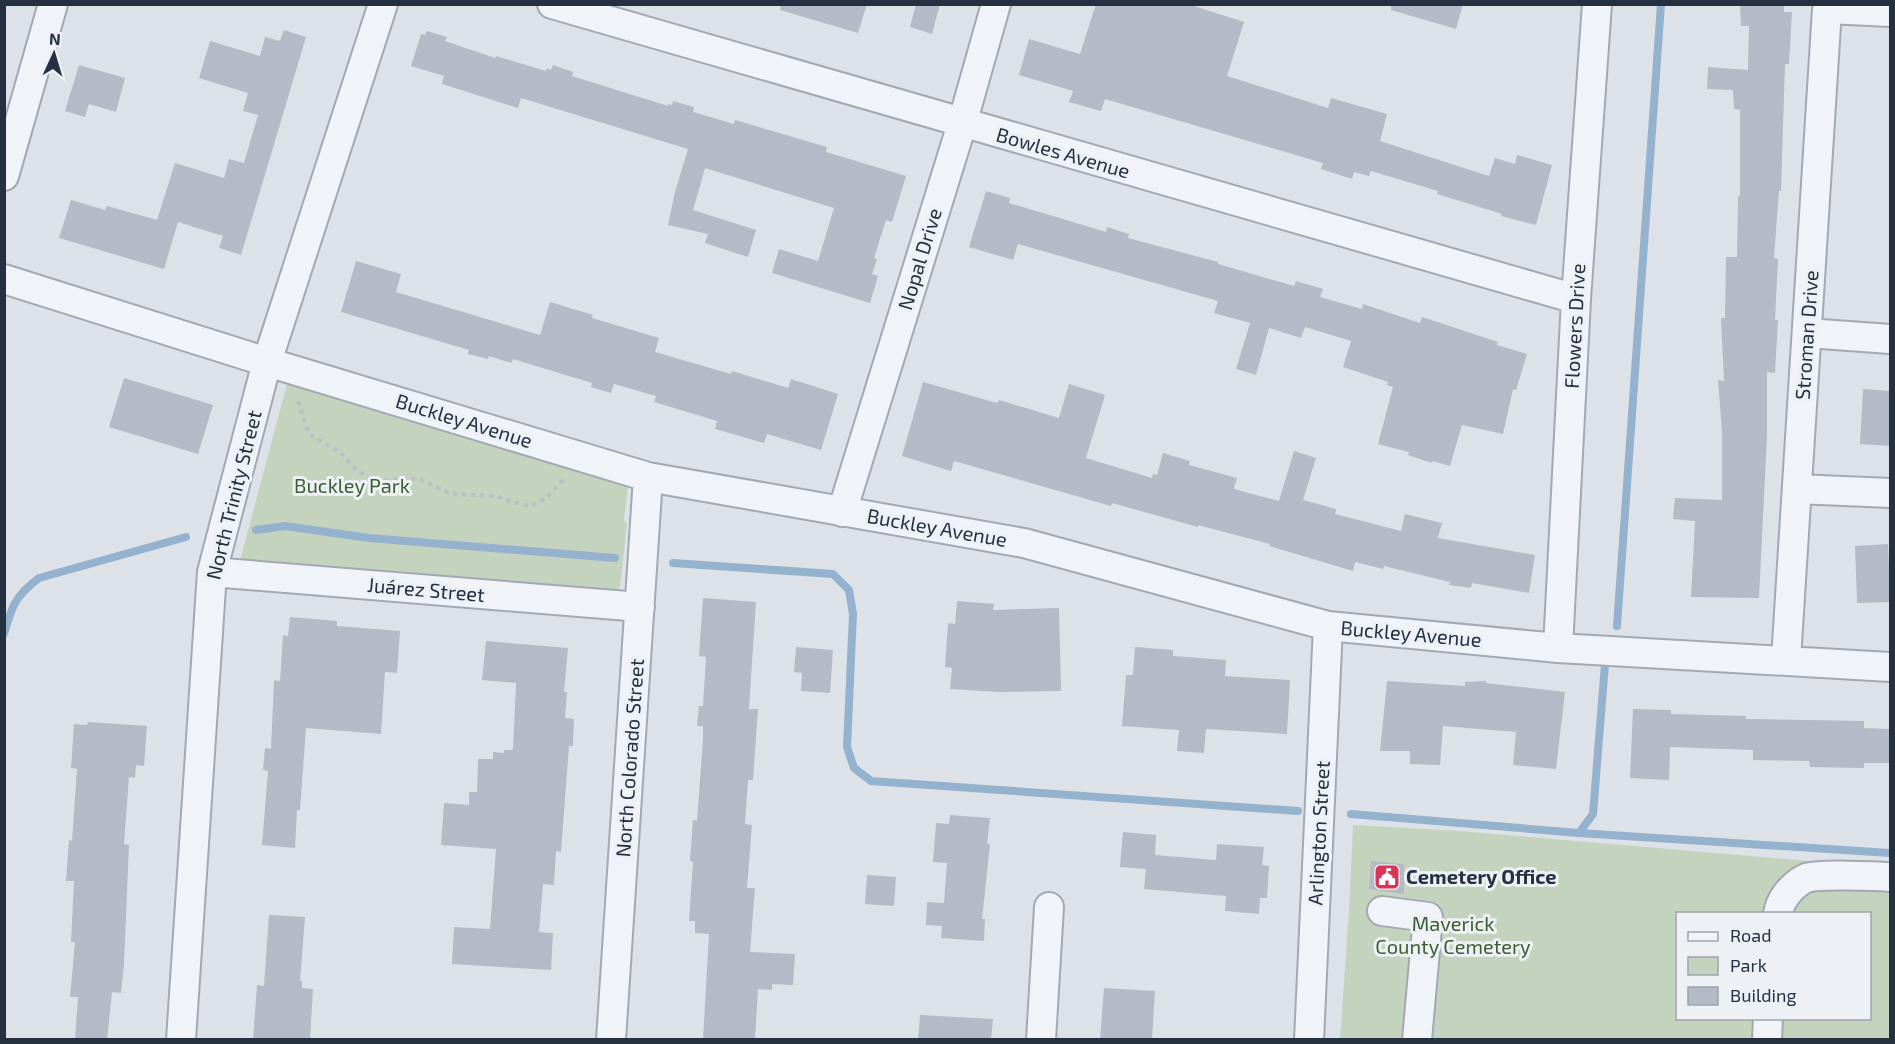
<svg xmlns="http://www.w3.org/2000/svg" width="1895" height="1044" font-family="'Exo 2',sans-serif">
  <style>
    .green { fill: #c4d3bd; fill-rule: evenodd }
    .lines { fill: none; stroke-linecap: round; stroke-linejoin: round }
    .stream { stroke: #94b2cd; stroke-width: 8 }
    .building { fill: #b4bbc6 }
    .minor-casing { stroke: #a2a9b3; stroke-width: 32 }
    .path { stroke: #bbc0c8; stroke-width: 4; stroke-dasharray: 4.5 4.5; stroke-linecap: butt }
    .minor { stroke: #f0f3f7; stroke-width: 28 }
    .labels { text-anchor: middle; stroke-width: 6; stroke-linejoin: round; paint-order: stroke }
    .street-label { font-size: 20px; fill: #253041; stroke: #edf1f6 }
    .park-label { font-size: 20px; fill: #3b5e31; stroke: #edf1f6 }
    .poi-label { font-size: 20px; font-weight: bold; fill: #253041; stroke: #edf1f6; text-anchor: start }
  </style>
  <rect width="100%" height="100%" fill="#dde2e9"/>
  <path class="green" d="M288,380l341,98 -5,42 3,4 -7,63 -2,3 -8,4 -365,-32 -4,-5z
    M1353,825l107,6 430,37v171l-550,1 9,-130zM1678,914h192v104h-192z"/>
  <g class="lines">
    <path class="stream" d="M256,530l29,-4 84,12 246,20
      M673,563l160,11 16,16 4,24 -6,133 7,21 17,13 427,30
      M1617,626l44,-622
      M4,634c8,-28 11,-38 35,-56l147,-41
      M1351,814l228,19 311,20
      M1579,833l14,-19 12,-150"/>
  </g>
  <path class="building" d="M781,4h86l-9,29 -78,-23z
    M916,4h24l-8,30 -22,-7z
    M1096,4h92l56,18 -17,54 101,32 3,-10 56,16 -7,27 109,35 6,-18 20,6 2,-9 35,10 -16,60 -35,-9 1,-2 -65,-20 1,-3 -67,-20 -2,5 -15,-4 -2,7 -31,-10 2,-6 -218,-64 -4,12 -32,-9 4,-11 -54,-16 10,-36 51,15z
    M1391,4h72l-7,25 -65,-19z
    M1740,4h44v8h8l-3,52h-4l-4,127h-2l-5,67 4,1 -3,61h3l-3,53 -8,-1v64l-8,162 -68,-1 4,-76 -22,-2 2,-21 47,2v-68l-4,-52 6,1 -3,-63h4l1,-61h11l1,-61h2v-86l-6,-1 -1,-19 -26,-1 1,-22 40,3 1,-44h-8z
    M284,30l22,7 -65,218 -22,-7 4,-12 -45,-14 -14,47 -105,-31 12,-38 34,10 2,-4 50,14 18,-57 49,15 5,-19 15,4 14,-48 -15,-4 5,-18 -49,-15 11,-37 50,15 5,-19 15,4z
    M427,31l20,6 -2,4 50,17 1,-2 50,15 1,-3 4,2 2,-5 20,7 -1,4 96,30v-2l4,1 1,-4 21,6 -1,5 41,12 1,-4 92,27 -1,5 80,24 -14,46 -6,-2 -12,38 3,1 -5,15 6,2 -8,27 -98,-30 7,-24 39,12 16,-53 -129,-40 -12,42 63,20 -8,27 -43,-14 3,-9 -40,-9 7,-33 13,-43 -167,-51 -3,10 -76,-24 2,-8 -33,-10 10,-32 4,1z
    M79,65l46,13 -9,34 -27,-8 -4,13 -20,-6z
    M986,191l24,7 -1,5 94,28 3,1 1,-5 22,7 -1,4 90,24v2l76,22 2,-5 27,8 -3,8 42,12 1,-5 57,19 2,-6 76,25 -1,3 30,9 -11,36 -3,-1 -10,45 -41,-9 -12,41 -17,-5 -1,2 -24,-8 1,-3 -31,-8 15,-57 -6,-2 1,-3 -45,-15 8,-26 -46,-14 -4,11 -32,-10 -13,47 -20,-6 14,-46 -36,-10 4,-12 -200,-57 -5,16 -44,-13z
    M356,261l45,13 -5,18 144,43 10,-33 43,13 -1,3 67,20 -4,14 76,22 1,-3 56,17 3,-9 47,15 -17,56 -54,-16 -3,9 -49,-14 2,-8 -63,-19 2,-6 -42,-12 -3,9 -20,-6 1,-4 -79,-24 -2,4 -22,-7 -1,3 -20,-5 1,-4 -128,-38z
    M124,378l89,27 -15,49 -89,-27z
    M923,382l74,21 2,-3 60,18 10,-34 36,11 -19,63 66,20 1,-4 4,1 6,-22 27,8 -1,4 48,13 -3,11 45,12 15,-50 22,7 -13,42 33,9 -1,5 66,17 4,-17 37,9 -4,15 97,17 -6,38 -57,-10 -1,5 -22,-3 1,-3 -66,-16 -1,3 -28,-7 -2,9 -84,-25 1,-2 -72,-19v2l-86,-24 -1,3 -157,-45 -3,10 -49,-15z
    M1863,389l27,2v55l-30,-2z
    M1888,544l1,21h1v37l-33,1 -2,-57z
    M703,598l53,4 -7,107h9l-5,71h-5l-3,44 7,1 -5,63h8l-5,64 45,2 -2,31 -21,-1v6l-14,-1 -3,51h-52l6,-106 -14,-1v-12h-6l4,-59 -3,-1 3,-41 4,1 6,-82v-13h-6l2,-20h4l3,-49 -7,-1z
    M957,601l37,3 -1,6 66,-2 2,83 -63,1 -48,-3 2,-21 -7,-1 3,-44 7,1z
    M290,617l47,4v5l63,5 -3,42 -12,-1 -4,62 -75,-6 -6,82h-3l-2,38 -33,-3 6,-74 -5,-1 2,-22 6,1 3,-69 6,1 3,-46 5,1z
    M486,641l82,7 -4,44h3l-2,26 9,1 -1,27h-4l-8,106 -5,-1 -2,34 -11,-1 -4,48 14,1 -2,37 -99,-6 2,-37 36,2 6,-80 -55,-4 3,-42 25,2v-13h8l1,-33h15v-7l11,1v-3h9l3,-67 -34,-3z
    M796,647l37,3 -3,43 -29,-2 1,-18 -8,-1z
    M1135,647l38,3v6l53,4 -1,16 65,4 -3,54 -81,-5 -2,24 -27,-2 2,-21 -57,-4 4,-51h7z
    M1387,681l78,5v-4l21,-1v2l79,9 -9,77 -43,-4 3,-33 -73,-6 -3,39 -30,-1v-13h-30z
    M1633,709l38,1v4l75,2v3l118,2v7l26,1v34h-26v5l-54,-1 -1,-6 -56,-1v-10l-83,-3 -1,33 -39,-2z
    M88,722l59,4 -3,40 -8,-1 -1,13 -6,-1 -5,67 5,1 -5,119 -3,29 -9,-1 -5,48h-32l3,-43h-8l5,-55h-4l3,-61h-8l3,-41 3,1 5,-72 -6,-1 3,-44 13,1z
    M950,815l40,3 -3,26h3l-8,75h3l-1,22 -43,-3 1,-12 -16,-1 1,-23 17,1 3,-40 -14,-1 3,-39 13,1z
    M1123,832l33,3 -1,20 61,5 1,-16 47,3 -2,18 7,1 -2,32h-7l-1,16 -34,-3 1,-15 -82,-7 2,-20 -26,-2z
    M1371,861l33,3v30l-35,-5z
    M867,875l29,2 -2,29 -29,-2z
    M269,915l36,2 -5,64h2v7l11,1 -3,51h-57l4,-55 7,1z
    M1104,988l51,3 -3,49h-52z
    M920,1015l73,4 -2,21h-73z"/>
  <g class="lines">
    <g class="minor-casing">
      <path id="minor" d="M552,4l1024,295
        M4,176l49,-172
        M4,279l263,83 381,115 376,66 304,83 230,22 332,19
        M1807,333l83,6
        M1797,489l93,4
        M842,512l120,-388 34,-120
        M212,572l428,35
        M1558,648l18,-349 21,-295
        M1786,660l41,-651 63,3
        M1382,911l46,6 -11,123
        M1778,914c2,-15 14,-29 28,-36 8,-4 72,-2 84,-1
        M181,1040l31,-468 55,-210 116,-358
        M611,1040l37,-563
        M1041,1040l8,-133
        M1309,1040l19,-414
        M1767,1040l1,-22"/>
    </g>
    <path class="path" d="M298,401l11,33 32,19 16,18 18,10 28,-3 19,2 29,14 45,2 17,6 18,4 15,-8 17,-18"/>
    <use href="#minor" class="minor"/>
  </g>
  <defs>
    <g id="civic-square" transform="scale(1.35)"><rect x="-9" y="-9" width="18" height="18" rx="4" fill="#db3555" stroke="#edf1f6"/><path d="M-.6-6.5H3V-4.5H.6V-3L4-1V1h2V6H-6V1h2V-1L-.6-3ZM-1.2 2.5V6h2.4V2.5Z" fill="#fff"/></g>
  </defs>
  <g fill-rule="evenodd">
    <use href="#civic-square" x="1387" y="877"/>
  </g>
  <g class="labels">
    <g class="street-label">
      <text transform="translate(1063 153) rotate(16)" y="7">Bowles Avenue</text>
      <text transform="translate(920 259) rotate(-73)" y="7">Nopal Drive</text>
      <text transform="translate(1575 326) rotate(-87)" y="7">Flowers Drive</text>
      <text transform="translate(1807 335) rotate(-86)" y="7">Stroman Drive</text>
      <text transform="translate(464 421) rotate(17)" y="7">Buckley Avenue</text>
      <text transform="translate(234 495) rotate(-76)" y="7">North Trinity Street</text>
      <text transform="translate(937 528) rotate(10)" y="7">Buckley Avenue</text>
      <text transform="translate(426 590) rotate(5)" y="7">Juárez Street</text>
      <text transform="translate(1411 634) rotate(5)" y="7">Buckley Avenue</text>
      <text transform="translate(630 758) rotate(-86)" y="7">North Colorado Street</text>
      <text transform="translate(1319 833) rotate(-87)" y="7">Arlington Street</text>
    </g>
    <g class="park-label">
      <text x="352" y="493">Buckley Park</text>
      <text x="1453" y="931">Maverick<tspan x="1453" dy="23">County Cemetery</tspan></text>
    </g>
    <g class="poi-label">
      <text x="1406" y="884">Cemetery Office</text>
    </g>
  </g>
  <rect width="1895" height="1044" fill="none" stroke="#253041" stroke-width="12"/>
  <rect x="1676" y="912" width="195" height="108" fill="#edf1f6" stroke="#9da4ae" stroke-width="1.5"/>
  <rect x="1688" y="932" width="30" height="9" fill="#f0f3f7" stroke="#9da4ae" stroke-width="1.5"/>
  <text x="1730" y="942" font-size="18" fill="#253041">Road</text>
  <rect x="1688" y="957" width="30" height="18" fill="#c4d3bd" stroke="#9da4ae" stroke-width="1.5"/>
  <text x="1730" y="972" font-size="18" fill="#253041">Park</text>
  <rect x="1688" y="987" width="30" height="18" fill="#b4bbc6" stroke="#9da4ae" stroke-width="1.5"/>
  <text x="1730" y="1002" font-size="18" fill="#253041">Building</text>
  <g transform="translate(54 54) rotate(4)" stroke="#edf1f6" stroke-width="4.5" paint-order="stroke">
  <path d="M0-4.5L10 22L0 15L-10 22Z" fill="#253041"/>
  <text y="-9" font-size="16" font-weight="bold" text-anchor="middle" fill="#253041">N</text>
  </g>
</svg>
